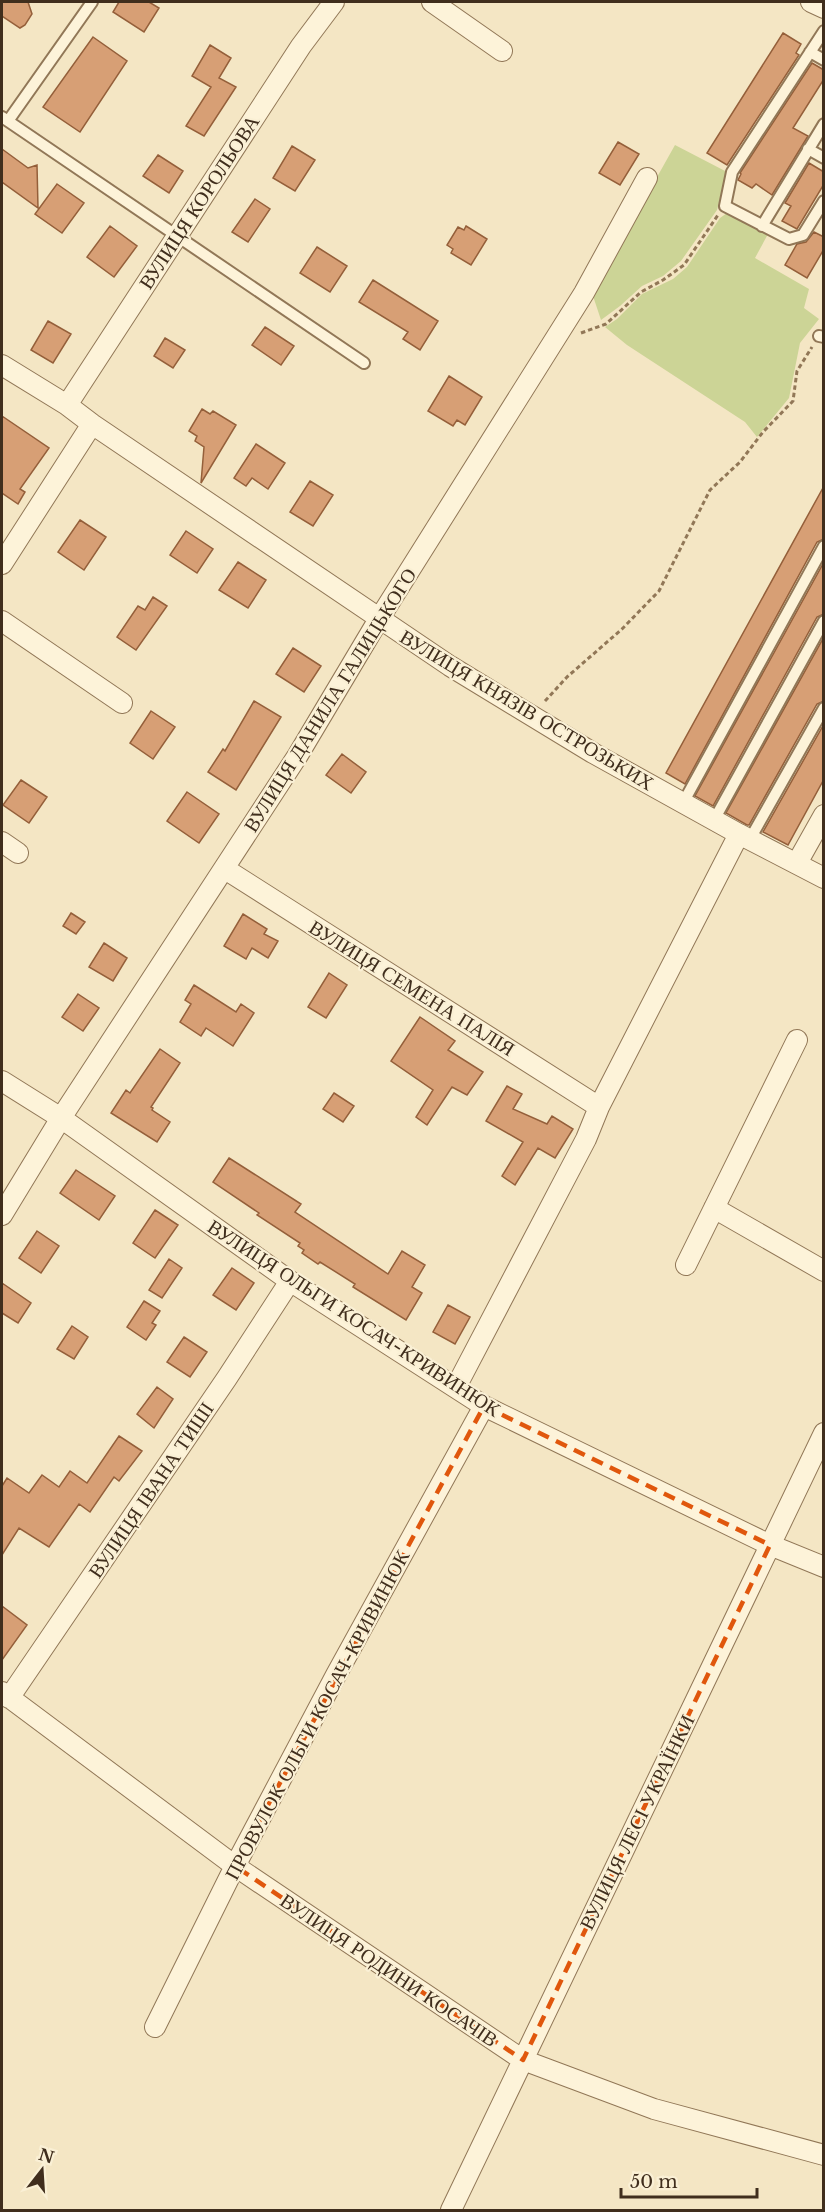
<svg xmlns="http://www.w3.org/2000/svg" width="825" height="2212" font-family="'Libre Baskerville',serif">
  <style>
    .green { fill: #ccd496 }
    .building { fill: #d79f75; stroke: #945f3a; stroke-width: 1.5 }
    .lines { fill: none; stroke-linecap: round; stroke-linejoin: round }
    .service-casing { stroke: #917757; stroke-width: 14 }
    .minor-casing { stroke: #917757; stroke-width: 22 }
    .path { stroke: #917757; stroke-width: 3; stroke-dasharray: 4.5 3; stroke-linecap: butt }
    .service { stroke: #fdf3d9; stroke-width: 10 }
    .minor { stroke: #fdf3d9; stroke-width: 20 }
    .marked { fill: none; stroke: #e0570d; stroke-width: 4.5; stroke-dasharray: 12 8; stroke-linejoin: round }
    .labels { text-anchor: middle; stroke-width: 4.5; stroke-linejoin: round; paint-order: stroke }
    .street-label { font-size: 20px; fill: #402e1d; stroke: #faf0d5 }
  </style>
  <rect width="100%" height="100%" fill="#f4e6c4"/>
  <path class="green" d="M675,145l52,27 -10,38 -36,51 -18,15 -21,10 -22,20 -19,14 -9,-27z
    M727,213l41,21 -13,24 54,31 -5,19 15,11 -19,24 -11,55 -32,39 -12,-15 -118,-77 -22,-18 12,-8 25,-25 31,-15 14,-12 33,-49z"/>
  <path class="building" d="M2,2h26l4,12 -7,11 -5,3 -18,-12z
    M119,2h30l10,6 -15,24 -31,-20z
    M783,33l18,11 -5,9 3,2 -72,110 -20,-12z
    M93,37l34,24 -47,71 -37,-25z
    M210,45l21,13 -12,20 17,9 -32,49 -18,-10 25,-39 -19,-11z
    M812,63l12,7v9l-31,49 15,8 -36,59 -16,-11 -4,4 -14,-8 3,-6 -1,-1z
    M618,142l21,12 -19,31 -21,-12z
    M292,146l23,14 -20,31 -22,-13z
    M2,149l26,19 9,-3 1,43 -36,-26z
    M158,155l25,16 -14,22 -26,-17z
    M809,163l15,9v12l-27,45 -15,-8 9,-15 -6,-3z
    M57,184l27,19 -22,30 -27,-19z
    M255,199l15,10 -22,33 -16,-10z
    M110,226l27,20 -23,31 -27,-20z
    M466,226l21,13 -16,26 -20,-12 2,-4 -6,-4 11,-18 6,3z
    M814,232l10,5v12l-17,29 -22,-13 12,-21 9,-2z
    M317,247l30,19 -17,26 -30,-19z
    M373,280l65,41 -18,29 -17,-11 5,-7 -49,-30z
    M48,321l23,13 -18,29 -22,-13z
    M265,327l29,19 -13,19 -29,-20z
    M165,338l20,12 -12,18 -19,-12z
    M449,376l33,21 -17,28 -8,-5 -4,6 -25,-15z
    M202,409l8,5 3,-3 23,14 -35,58 3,-36 -9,-6 2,-5 -8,-5z
    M2,416l47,32 -29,41 5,3 -7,12 -16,-11z
    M256,444l29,19 -17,26 -16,-11 -6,8 -12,-8z
    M310,481l23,14 -20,31 -23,-14z
    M824,486v53l-7,3 -132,242 -19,-11z
    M80,520l26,17 -22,33 -26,-18z
    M186,531l27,18 -16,24 -27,-18z
    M238,562l28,18 -18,28 -29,-18z
    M824,562v52l-7,3 -104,189 -18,-10z
    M153,597l14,9 -31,44 -19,-13 21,-31 7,4z
    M824,637v64l-7,3 -68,121h-2l-21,-12z
    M293,648l28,18 -17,26 -28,-18z
    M254,701l27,16 -45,73 -28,-18 15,-23 2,2z
    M151,711l24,16 -22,32 -23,-16z
    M824,724v55l-36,66 -25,-13z
    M342,754l24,18 -15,21 -25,-18z
    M21,780l26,17 -18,26 -26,-18z
    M187,792l32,22 -20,29 -32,-22z
    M71,913l14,9 -9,12 -13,-8z
    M243,914l24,15 -3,5 14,7 -10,17 -16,-10 -6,11 -22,-13z
    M104,943l23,15 -14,23 -24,-14z
    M329,973l18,12 -21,33 -18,-11z
    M194,985l42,27 5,-8 13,9 -21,33 -27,-18 -5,8 -21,-14 11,-18 -6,-4z
    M78,994l21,14 -16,23 -21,-14z
    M420,1017l35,24 -7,9 35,22 -16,23 -15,-8 -25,38 -11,-8 17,-27 -42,-29z
    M160,1049l20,14 -29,44 2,1 -1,2 18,12 -13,20 -46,-29 15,-23 4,3z
    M507,1086l15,8 -9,15 34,15 5,-8 21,13 -18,29 -17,-10 -23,37 -13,-9 21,-34 -37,-21z
    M334,1093l20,13 -11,16 -20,-13z
    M229,1158l72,46 -6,8 93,62 14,-23 23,14 -13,22 10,6 -16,27 -53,-33 2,-3 -35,-22 -2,2 -16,-11 2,-3 -6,-4 2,-3 -43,-28 2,-2 -46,-31z
    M76,1170l39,26 -16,24 -39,-27z
    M155,1210l23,15 -23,33 -22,-15z
    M37,1231l22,15 -18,27 -22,-15z
    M169,1259l13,9 -20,30 -13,-8z
    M232,1268l22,15 -18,27 -23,-15z
    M2,1283l29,20 -13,20 -16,-10z
    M144,1301l16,10 -8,12 4,2 -10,15 -19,-13z
    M448,1305l22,12 -15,27 -22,-12z
    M72,1326l16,11 -14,22 -17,-10z
    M184,1337l23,15 -17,25 -23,-15z
    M157,1387l16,12 -19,29 -17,-14z
    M119,1436l23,15 -23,30 -5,-4 -24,35 -11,-8 -30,43 -30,-19 -17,27v-69l5,-8 22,15 13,-18 17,12 11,-16 17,12z
    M2,1606l25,19 -25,35z"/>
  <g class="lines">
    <g class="service-casing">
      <path id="service" d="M824,31l-92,141 -7,34 64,33 14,-4 21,-34
        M810,52l14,8
        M2,117l362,246
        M8,121l84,-119
        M808,149l16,9
        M762,226l62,-102
        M819,336l5,1
        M683,803l141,-257
        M714,820l110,-199
        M750,839l74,-131"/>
    </g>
    <g class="minor-casing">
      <path id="minor" d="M432,2l70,49
        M811,2l13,6
        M2,365l65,40 25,19 358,242 143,87 146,81 85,44
        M67,405l234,-359 33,-44
        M2,564l90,-140
        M2,621l120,82
        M2,842l16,11
        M797,863l27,-48
        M225,869l374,238
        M2,1081l59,37 229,163 194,125 286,139 54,22
        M714,1208l110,63
        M2,1215l59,-97 237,-363 81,-136 205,-326 63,-115
        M686,1265l111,-225
        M456,1387l130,-248 13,-32 140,-273
        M2,1692l233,174 288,194 131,49 170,46
        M9,1698l218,-320 63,-97
        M155,2027l80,-161 101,-191 148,-269
        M451,2210l373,-777"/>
    </g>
    <path class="path" d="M581,333l25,-9 35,-32 22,-12 21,-15 34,-50
      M545,701l22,-24 55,-48 37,-38 51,-101 30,-28 23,-30 30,-31 4,-30 15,-24"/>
    <use href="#service" class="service"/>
    <use href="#minor" class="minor"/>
  </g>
  <path class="marked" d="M484,1406l286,139 -247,515 -288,-194z"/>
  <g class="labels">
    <g class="street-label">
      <text transform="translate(199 202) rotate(-57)" y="7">ВУЛИЦЯ КОРОЛЬОВА</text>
      <text transform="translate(330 700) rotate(-58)" y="7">ВУЛИЦЯ ДАНИЛА ГАЛИЦЬКОГО</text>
      <text transform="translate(527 710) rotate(31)" y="7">ВУЛИЦЯ КНЯЗІВ ОСТРОЗЬКИХ</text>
      <text transform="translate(412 988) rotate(32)" y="7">ВУЛИЦЯ СЕМЕНА ПАЛІЯ</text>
      <text transform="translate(354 1318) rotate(33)" y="7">ВУЛИЦЯ ОЛЬГИ КОСАЧ-КРИВИНЮК</text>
      <text transform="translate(151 1490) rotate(-56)" y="7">ВУЛИЦЯ ІВАНА ТИШІ</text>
      <text transform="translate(317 1715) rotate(-62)" y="7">ПРОВУЛОК ОЛЬГИ КОСАЧ-КРИВИНЮК</text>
      <text transform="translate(637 1822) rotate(-64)" y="7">ВУЛИЦЯ ЛЕСІ УКРАЇНКИ</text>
      <text transform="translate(389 1970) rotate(34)" y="7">ВУЛИЦЯ РОДИНИ КОСАЧІВ</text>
    </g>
  </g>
  <rect width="825" height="2212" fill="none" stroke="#402e1d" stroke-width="6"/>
  <g transform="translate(42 2170) rotate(17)" stroke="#faf0d5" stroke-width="4.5" paint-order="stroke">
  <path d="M0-4.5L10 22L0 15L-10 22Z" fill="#402e1d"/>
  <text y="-9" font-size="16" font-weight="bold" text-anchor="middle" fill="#402e1d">N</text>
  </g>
  <path d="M621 2188v9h136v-9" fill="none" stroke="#402e1d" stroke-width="3"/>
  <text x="630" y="2188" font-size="18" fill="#402e1d" stroke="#faf0d5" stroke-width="4.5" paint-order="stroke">50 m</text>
</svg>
